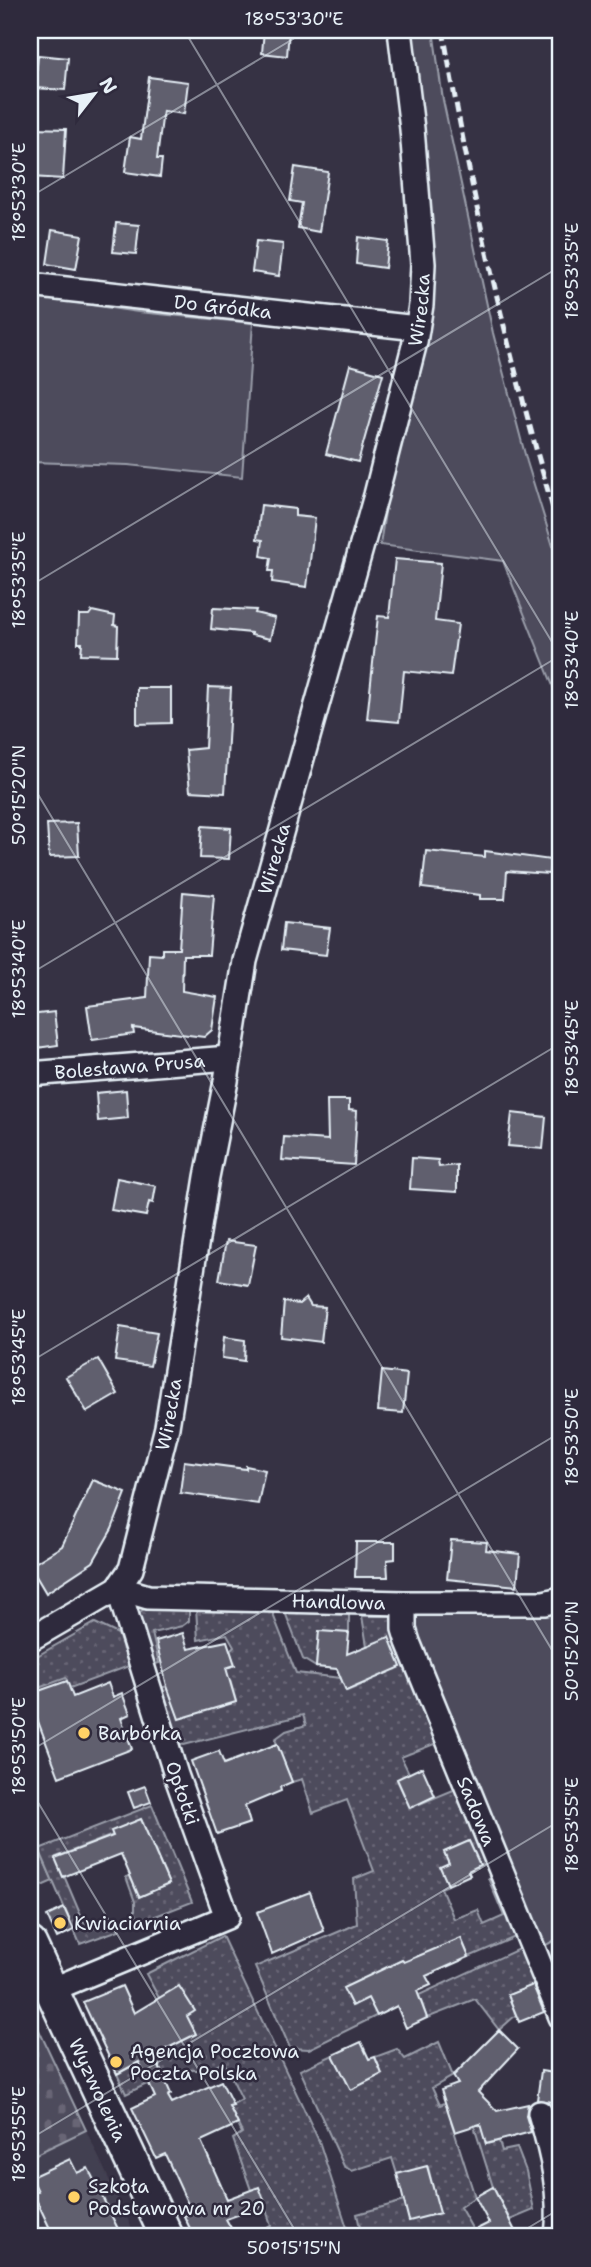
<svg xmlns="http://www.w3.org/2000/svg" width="591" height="2267" font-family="'Shantell Sans',sans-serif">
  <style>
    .built { fill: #433f51 }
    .grass { fill: #4d4b5c; stroke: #9a9eaa; stroke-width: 2 }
    .cemetery { fill: url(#cemetery-stones); stroke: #9a9eaa; stroke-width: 2 }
    .garden { fill: url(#garden-dots); stroke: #9a9eaa; stroke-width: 2 }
    .building { fill: #605e6e; stroke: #e8f1f8; stroke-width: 2 }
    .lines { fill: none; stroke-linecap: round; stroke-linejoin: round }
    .street-casing { stroke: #e8f1f8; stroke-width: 28 }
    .secondary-casing { stroke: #e8f1f8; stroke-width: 37 }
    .street { stroke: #2f2a3d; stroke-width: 23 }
    .secondary { stroke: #2f2a3d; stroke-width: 32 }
    .rail { stroke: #e8f1f8; stroke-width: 5; stroke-dasharray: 10 5; stroke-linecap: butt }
    .ticks { fill: none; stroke: #e8f1f8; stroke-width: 2; stroke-opacity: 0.45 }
    .poi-dot { fill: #ffd166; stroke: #2f2a3d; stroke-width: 2.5 }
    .labels { text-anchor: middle; stroke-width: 5; stroke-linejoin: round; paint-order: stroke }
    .street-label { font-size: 19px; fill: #e8f1f8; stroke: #2f2a3d }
    .poi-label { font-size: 19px; fill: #e8f1f8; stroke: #2f2a3d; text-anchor: start }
    .neatline { fill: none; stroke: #e8f1f8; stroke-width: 2.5 }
    .ticks-label { font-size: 18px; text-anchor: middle; fill: #e8f1f8 }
  </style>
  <defs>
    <pattern id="cemetery-stones" width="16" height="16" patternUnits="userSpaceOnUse" patternTransform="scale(1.75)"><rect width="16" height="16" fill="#4d4b5c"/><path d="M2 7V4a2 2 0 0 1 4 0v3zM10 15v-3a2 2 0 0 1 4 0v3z" fill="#676574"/></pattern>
    <pattern id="garden-dots" width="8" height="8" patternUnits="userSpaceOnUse" patternTransform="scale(1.75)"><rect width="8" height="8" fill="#4d4b5c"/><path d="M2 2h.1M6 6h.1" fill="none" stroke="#676574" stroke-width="1.8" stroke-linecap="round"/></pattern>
  </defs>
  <rect width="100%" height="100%" fill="#363244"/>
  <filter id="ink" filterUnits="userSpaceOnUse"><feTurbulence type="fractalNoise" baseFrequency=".0143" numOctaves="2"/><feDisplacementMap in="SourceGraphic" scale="14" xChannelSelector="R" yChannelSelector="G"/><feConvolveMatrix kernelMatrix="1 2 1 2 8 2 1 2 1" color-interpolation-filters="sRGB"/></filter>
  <g filter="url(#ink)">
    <path class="built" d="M86,2130l50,107h-106v-80z"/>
    <path class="grass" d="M409,30h24l10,70 50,233 34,129 34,110v134l-58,-145 -123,-16 10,-66 41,-173 4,-34 -2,-43z
      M30,296l108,16 115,11 -11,154 -114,-12 -98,-3z
      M561,1605v332l-15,8 -2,7 -129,-314 -2,-21 5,-5z
      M39,1849l14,32 -23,10v-38z"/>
    <path class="cemetery" d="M30,2011l56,119 -56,27z"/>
    <path class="garden" d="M148,1606h41v15l-7,5 -30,7 7,30 -8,2 -13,-47 2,-6z
      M196,1607l76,5 24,61 45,5 6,13 22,-9 -8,-18 7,-12 -6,-36h29l51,125 -41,16 8,16 -12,7 13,28 46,-19 -15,-31 7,-3 42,106 -10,4 -11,-24 -25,11 5,11 -1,22 -7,3 13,31 24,-9 6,15 20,-9 -16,-38 8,-3 24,60 -51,22 -8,-19 -50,40 -9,-18 -58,28 8,18 16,-8 10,17 -69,34 -19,-1 -35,-81 102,-43 -3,-45 20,-8 -27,-71 -34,13 -11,-34 -10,3 -17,-43 11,-8 20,-6 -3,-10 -119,30 -11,-3 -15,-53 9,-3 12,32 57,-17 -6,-21 -13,3 -2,-12 20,-6 -5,-15 4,-4 -7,-12 -29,6z
      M285,1612l64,3v18l-30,-1 -3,35 -13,-8z
      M95,1623l23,11 11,32 -59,22 -4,-10 -36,13v-31z
      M152,1805l40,97 -57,22v-22l-9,-25 4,-1 9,21 30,-13 -28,-65 -29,12 1,4 -57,22 28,66 13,5 18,-7 4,9 -39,14 -41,-95z
      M222,1936l97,205 31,96h-92l-2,-4 15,-8 -12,-37 -8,2 -18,-51 9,-6 -13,-27 13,-7 -18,-37 -17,8h-27l-16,7 -10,-22 42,-21 -5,-9 -17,-1 20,-13 -15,-25 -20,12 -13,-24z
      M525,1946l15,37 -32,12 8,20 -17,15 -24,-31 -48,19 -8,-23z
      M439,2042l14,34 -21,12 8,17 19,-8 -8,24 24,76 -15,10 17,30h-115l-5,-23 47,-13 35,12 -11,-46 -31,7 -5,-16 -40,13 -8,-5 -44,-96 33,-15 18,34 31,-15 -7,-17 22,-8 8,10z
      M139,2062l10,21 -23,11 -9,-20z
      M481,2124l5,20 13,-3 3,10 15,-3 9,23 8,39 -24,10 -17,-33 -19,-61z"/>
    <path class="building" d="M264,30h25l-2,26 -25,-3z
      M38,55l30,3 -3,32 -30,-2z
      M149,77l39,5 -4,32 -21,-3 -6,48h5l-2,18 -35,-5 5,-35 11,2z
      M34,128l32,1 -3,50 -32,-2z
      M295,167l33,5 -9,60 -21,-4 4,-25 -12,-2z
      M116,223l23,2 -3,29 -23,-2z
      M52,230l30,5 -6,34 -29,-5z
      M358,237l30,4 -3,27 -29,-4z
      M256,241l27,3 -4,32 -27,-4z
      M350,365l33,9 -25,88 -32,-8z
      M261,505l34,4v7l20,2 -8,69 -35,-5 1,-11h-4l2,-13 -10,-2 2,-16 -6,-1z
      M395,559l46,4 -6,58 23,3 -7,52 -47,-5 -5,51 -32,-3 11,-103 11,1z
      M213,608l43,2 -1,3 20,5 -5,21 -19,-4v-2l-40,-4z
      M92,611l23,5 -1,9 4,1 -1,29 -36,-1 1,-11h-4l1,-28h10z
      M208,687l23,1 -6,105 -35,-2 -4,-41 19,-2z
      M137,688h34v35l-34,1z
      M77,823l2,33 -30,1 -2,-33z
      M202,826l29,2 -2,31 -29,-1z
      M426,851l59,6v-6l66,9 -2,14 -42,-3 -2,28h-25v-4l-58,-7z
      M183,892l31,3 -5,60h-26l-1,36 35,6 -5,33 -8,7 -71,-9 1,6 -42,6 -5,-34 60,-8 2,-44 13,1v-6h17z
      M284,923l46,5 -4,27 -45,-5z
      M54,1012l4,33 -28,4v-34z
      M126,1090l2,28 -30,3 -2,-28z
      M327,1100h22v10l8,1 -3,54 -72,-5 2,-23 44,3z
      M512,1113l34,4 -3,32 -35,-3z
      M412,1158l26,2 1,7 18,-2v27l-47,-3z
      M117,1178l39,8 -3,17 -4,-1 -3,14 -35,-6z
      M226,1241l30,4 -8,40 -29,-5z
      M306,1298l5,8 14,1 -4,35 -40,-5 3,-35 15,2z
      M120,1327l37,6 -7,33 -35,-5z
      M224,1337l21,3 -1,21 -22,-3z
      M98,1359l20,35 -31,18 -21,-35z
      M382,1371l25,3 -4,39 -25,-2z
      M184,1461l62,8v-3l19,4 -7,34 -78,-11z
      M93,1480l33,13 -14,36 -19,33 -47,31 -16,-27 32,-20z
      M451,1540l36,2 -1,8 34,4 -3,32 -70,-7z
      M356,1542h39v17l-8,1 1,17h-33z
      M319,1631l30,2 -2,21 42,-17 12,30 -55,24 -9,-22 -21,-2z
      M183,1633l5,16 39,-8 8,24 -9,3 10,34 -57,17 -12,-33 -11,-45z
      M67,1681l6,16 35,-14 5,14 9,-4 8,21 -9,4 11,31 -73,28 -29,-77v-6z
      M277,1744l15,38 -12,5 1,4 -36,15 5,17 -33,11 -26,-73 28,-10 5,13z
      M422,1767l13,29 -25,12 -13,-29z
      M145,1786l6,16 -17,6 -6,-16z
      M141,1819l28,65 -30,13 -18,-43 -58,23 -8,-19 58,-22 -2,-5z
      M469,1841l11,24 -12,6 2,4 -22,10 -8,-18 9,-4 -5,-11z
      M310,1892l14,39 -52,23 -15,-42z
      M64,1908l10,22 -17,8 -10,-22z
      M461,1938l8,19 -43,19 5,9 -14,6 10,27 -21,10 -9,-22 -20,10 -9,-18 -16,8 -9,-18 59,-28 2,2z
      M533,1985l11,27 -25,10 -11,-27z
      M122,1986l12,27 45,-27 16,25 -8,5 9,18 -42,21 17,39 -3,2 4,7 49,-22 12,24 -4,1 9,18 -37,17 26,58 32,-12 7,18 -40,14 10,18h-42l-10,-21 8,-3 -27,-59 -9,4 -24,-50 23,-11 -16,-35 -22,12 -34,-72z
      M499,2030l19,19 -40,43 19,19 31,-7 -2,12 5,16 -45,12 -6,-20 -25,8 -14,-42 17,-6 -5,-8z
      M361,2042l8,17 6,-2 7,17 -31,16 -18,-35z
      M541,2071l20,3v29l-24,-3z
      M70,2159l7,14 11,-5 34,69h-68l-21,-44 5,-2 -7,-14z
      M427,2166l13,47 -31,8 -12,-47z
      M493,2187l25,50h-57l28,-14 -14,-26z"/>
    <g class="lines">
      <g class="street-casing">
        <g id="street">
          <path id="s1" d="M30,285l387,43"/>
          <path id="s2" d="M30,1074l199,-16"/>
          <path id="s3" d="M118,1588l30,9 256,6h140l17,-4"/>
          <path id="s4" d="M404,1603v26l4,13 153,375"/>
          <path id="s5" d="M30,1639l88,-51 13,-19 36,-142 40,-250 19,-96 19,-120 131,-466 39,-153 6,-37 2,-41 -11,-135 -12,-99"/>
          <path d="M51,1990l176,-73 -51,-142 -58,-187"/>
          <path d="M540,2113c12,40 22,82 17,124"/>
        </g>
      </g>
      <g class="secondary-casing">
        <g id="secondary">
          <path id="s6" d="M30,1944l137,293"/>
        </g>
      </g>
      <use href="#street" class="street"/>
      <use href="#secondary" class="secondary"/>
      <path class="rail" d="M443,30c29,171 68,339 118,505"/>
    </g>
  </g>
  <path class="ticks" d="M184,30l377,627M30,197l278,-167M30,586l531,-320M30,781l531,884M30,974l531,-319M30,1362l531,-319M30,1751l531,-319M30,1789l269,448M30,2139l531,-319M513,2237l48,-29"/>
  <g class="poi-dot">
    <circle cx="84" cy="1733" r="7"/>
    <circle cx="60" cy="1923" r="7"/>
    <circle cx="116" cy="2062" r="7"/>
    <circle cx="74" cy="2197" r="7"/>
  </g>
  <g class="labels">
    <g class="street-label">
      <text dy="7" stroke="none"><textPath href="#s1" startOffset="194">Do Gródka</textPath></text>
      <text dy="7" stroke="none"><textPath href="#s5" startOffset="1418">Wirecka</textPath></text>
      <text dy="7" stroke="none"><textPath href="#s5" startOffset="850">Wirecka</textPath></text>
      <text dy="7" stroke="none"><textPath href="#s2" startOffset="100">Bolesława Prusa</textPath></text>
      <text dy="7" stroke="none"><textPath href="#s5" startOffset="284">Wirecka</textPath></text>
      <text dy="7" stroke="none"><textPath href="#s3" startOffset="222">Handlowa</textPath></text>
      <text transform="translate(183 1793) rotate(71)" y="7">Opłotki</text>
      <text dy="7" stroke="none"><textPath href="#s4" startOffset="222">Sadowa</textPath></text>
      <text dy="7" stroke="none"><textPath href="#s6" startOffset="161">Wyzwolenia</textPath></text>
    </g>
    <g class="poi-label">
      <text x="98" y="1740">Barbórka</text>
      <text x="74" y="1930">Kwiaciarnia</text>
      <text x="130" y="2058">Agencja Pocztowa<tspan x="130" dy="22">Poczta Polska</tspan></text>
      <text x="88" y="2193">Szkoła<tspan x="88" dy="22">Podstawowa nr 20</tspan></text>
    </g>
  </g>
  <rect width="591" height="2267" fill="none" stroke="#2f2a3d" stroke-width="77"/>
  <g transform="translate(94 94) rotate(59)" stroke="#2f2a3d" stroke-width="5" paint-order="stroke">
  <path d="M0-5L12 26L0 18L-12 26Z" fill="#e8f1f8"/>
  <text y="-10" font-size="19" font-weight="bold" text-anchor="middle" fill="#e8f1f8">N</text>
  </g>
  <rect x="38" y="38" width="514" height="2190" class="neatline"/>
  <g class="ticks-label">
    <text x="294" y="25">18°53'30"E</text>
    <text transform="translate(19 192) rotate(-90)" y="6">18°53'30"E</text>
    <text transform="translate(572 271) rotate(-90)" y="6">18°53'35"E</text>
    <text transform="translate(19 580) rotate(-90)" y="6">18°53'35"E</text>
    <text transform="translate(572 660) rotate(-90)" y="6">18°53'40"E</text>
    <text transform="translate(19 795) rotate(-90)" y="6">50°15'20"N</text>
    <text transform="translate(19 969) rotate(-90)" y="6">18°53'40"E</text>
    <text transform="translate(572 1048) rotate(-90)" y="6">18°53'45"E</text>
    <text transform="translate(19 1357) rotate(-90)" y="6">18°53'45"E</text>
    <text transform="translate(572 1437) rotate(-90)" y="6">18°53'50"E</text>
    <text transform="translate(572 1651) rotate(-90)" y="6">50°15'20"N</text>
    <text transform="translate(19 1746) rotate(-90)" y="6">18°53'50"E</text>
    <text transform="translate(572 1825) rotate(-90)" y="6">18°53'55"E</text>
    <text transform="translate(19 2134) rotate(-90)" y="6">18°53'55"E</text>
    <text x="294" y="2254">50°15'15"N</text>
  </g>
</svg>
